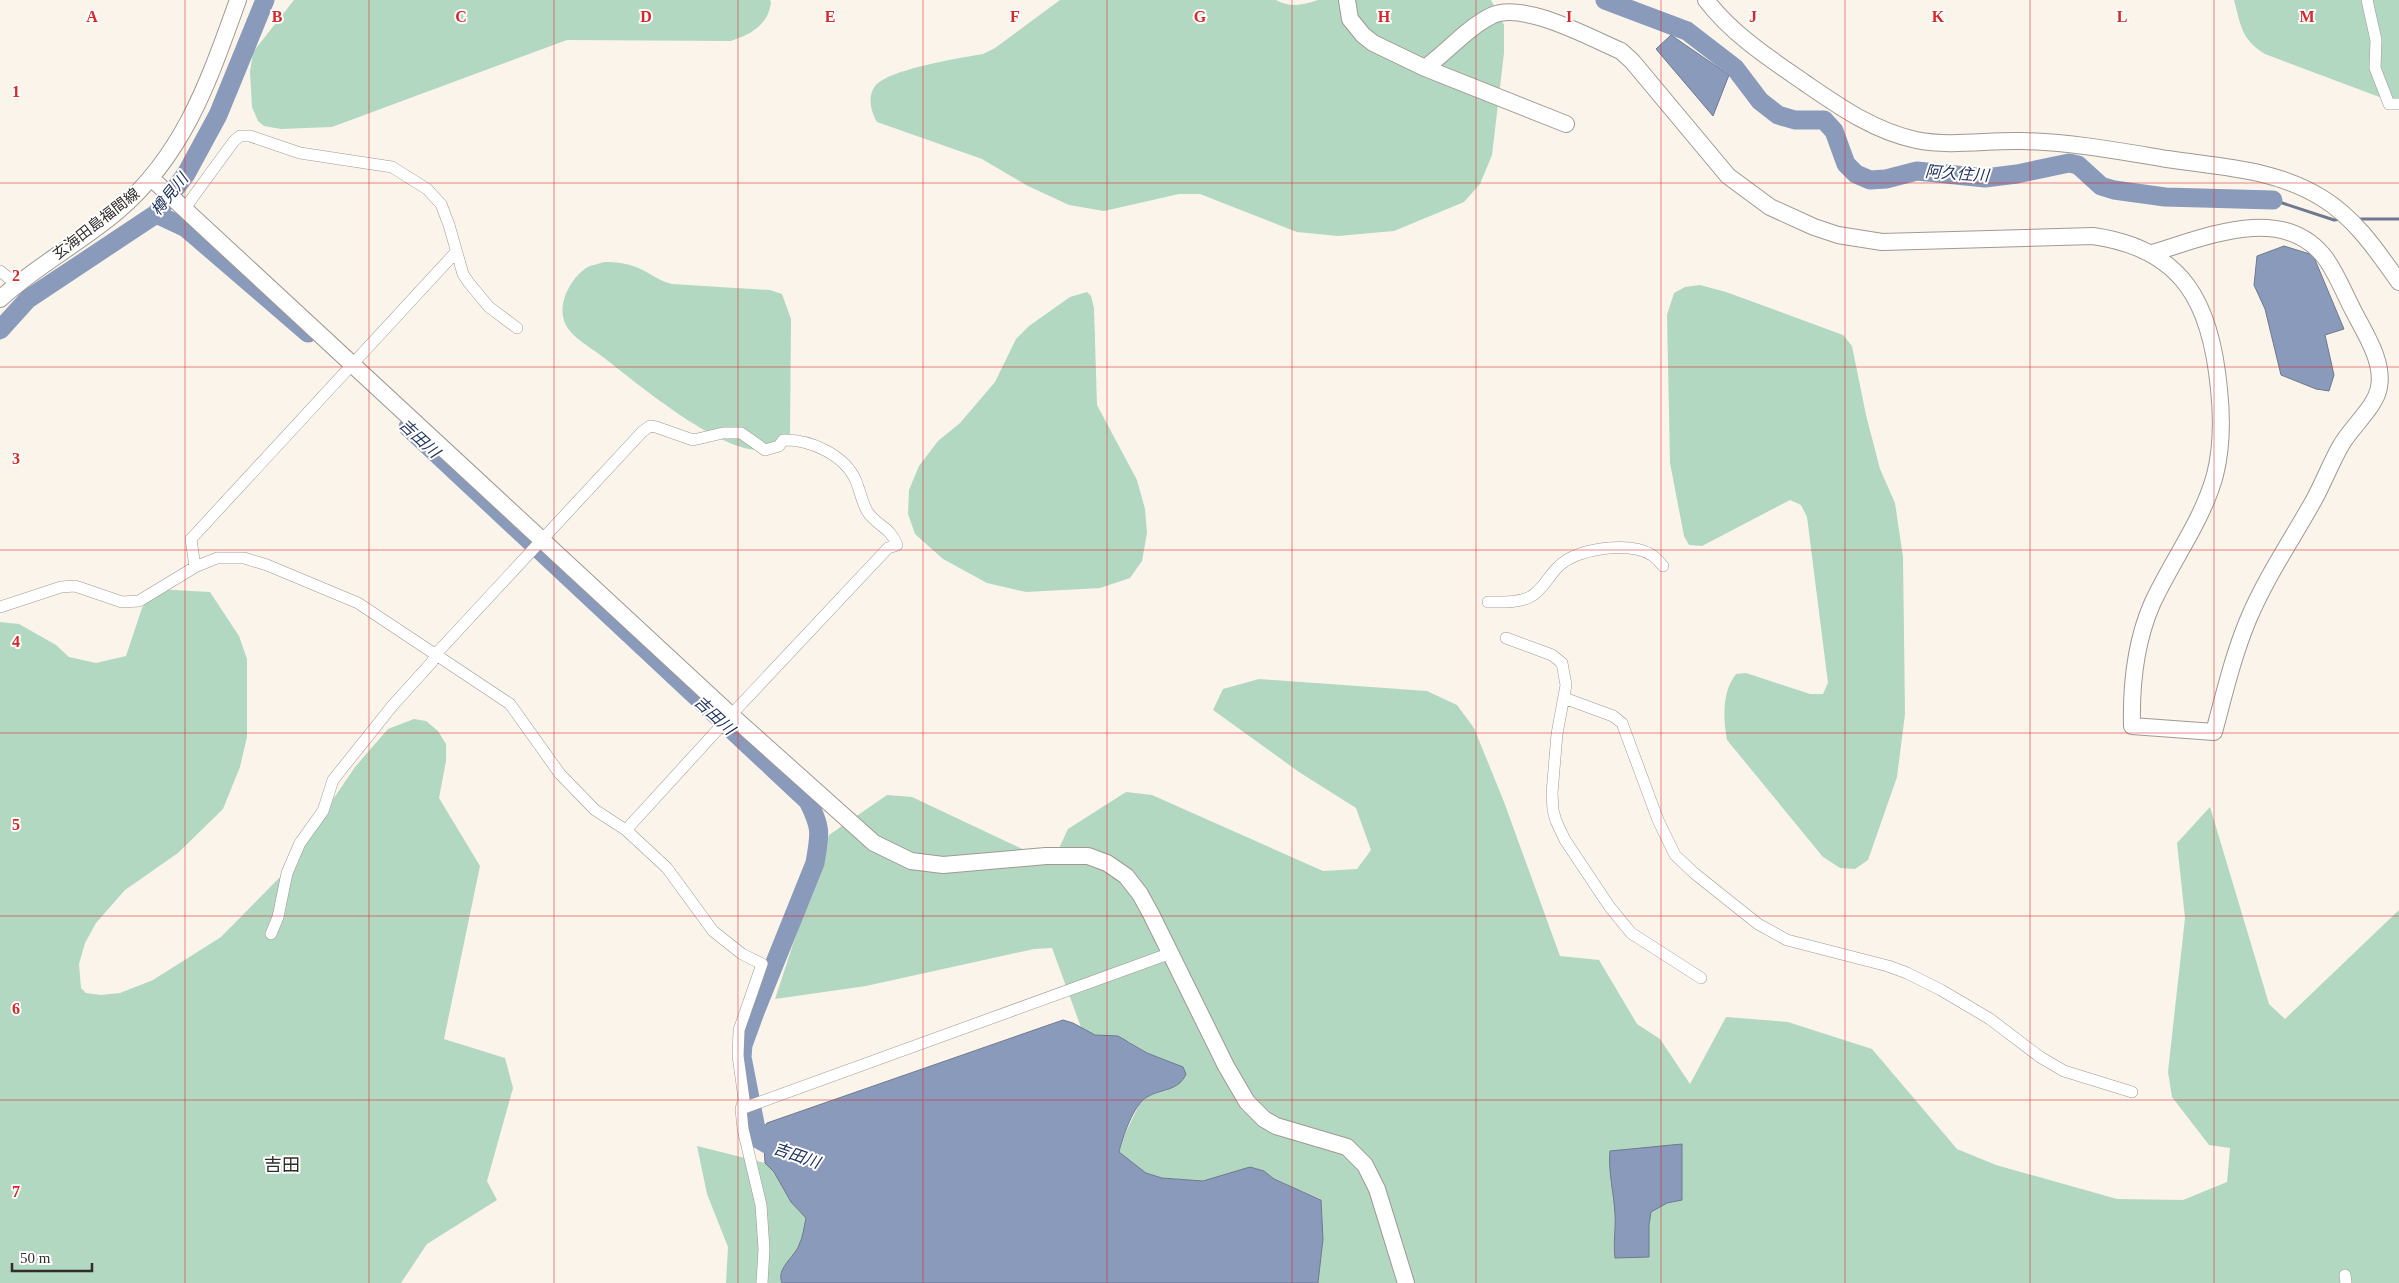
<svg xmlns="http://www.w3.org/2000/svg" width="2399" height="1283" font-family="'Times New Roman','Noto Sans JP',serif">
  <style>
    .green { fill: #b2d8c1 }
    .water { fill: #899aba; stroke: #6e798f }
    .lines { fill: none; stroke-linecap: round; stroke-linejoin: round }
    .stream { stroke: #6e798f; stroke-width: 3 }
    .river { stroke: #899aba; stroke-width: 19 }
    .street-casing { stroke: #a09992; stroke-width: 12 }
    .secondary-casing { stroke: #a09992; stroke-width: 18 }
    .street { stroke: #fff; stroke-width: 11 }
    .secondary { stroke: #fff; stroke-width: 16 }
    .grid { fill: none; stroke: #d62828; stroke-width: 1; stroke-opacity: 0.55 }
    .labels { text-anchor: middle; stroke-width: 4; stroke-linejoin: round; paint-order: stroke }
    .street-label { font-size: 15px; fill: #302d2a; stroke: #fff }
    .water-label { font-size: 16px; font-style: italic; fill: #1b2f5a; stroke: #fff }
    .quarter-label { font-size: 18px; fill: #302d2a; stroke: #fff }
    .grid-label { font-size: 16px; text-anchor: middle; font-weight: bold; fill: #d62828; stroke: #fff; stroke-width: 4; stroke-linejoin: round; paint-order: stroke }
  </style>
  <rect width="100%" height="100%" fill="#fbf4eb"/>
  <path class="green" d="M294,0h476l1,2c-3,24 -20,32 -40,39l-164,-1 -235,87 -51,2 -17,-3 -6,-5 -6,-14 -2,-35 3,-20z
    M1060,0h216c14,8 27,5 42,0h173l13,25v28l-12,102 -12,29 -16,18 -70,29 -56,5 -41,-4 -97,-38h-21l-75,17 -35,-6 -41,-19 -46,-27 -105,-37c-6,-10 -10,-25 -2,-36 14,-17 85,-28 108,-32l12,-6z
    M2234,0h165v107l-17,-9 -117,-44c-24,-15 -24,-28 -31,-54z
    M604,262c12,0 21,1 32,5 13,5 22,14 36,17l98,6 12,4 9,25 -1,114 -2,9c-11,6 -19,10 -33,8 -44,-5 -116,-65 -152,-93 -10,-8 -25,-16 -33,-26 -17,-20 -2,-50 16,-63 5,-3 13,-4 18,-6z
    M1700,285l26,7 117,43 9,11 14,69 14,54 15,34 8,54 2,157 -8,63 -29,83 -13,9 -15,-1 -17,-11 -96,-117c-4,-21 -5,-49 9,-66l10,-1 64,21h13l5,-11 -21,-166 -6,-12 -11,-5 -88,46 -13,-1 -5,-9 -14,-73 -3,-148 7,-22 11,-6z
    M1087,292l4,4 3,12 3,97 40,75 8,29 2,24 -5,28 -12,17 -30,10 -74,4 -39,-9 -44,-24 -28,-25 -7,-20 1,-24 10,-24 19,-25 22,-18 35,-41 21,-43 13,-13 41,-29z
    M156,589l54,3 29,44 8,23v78l-7,30 -17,42 -45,44 -53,37 -29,33 -11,20 -6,21 2,24 5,5 15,2 19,-2 33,-13 68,-43 60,-61 74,-109 33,-38 26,-10 12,2 12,10 8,13v17l-7,37 41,68 -36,173 61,19 8,30 -26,93 10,19 -70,44 -26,39h-401v-661l19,2 37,21 13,12 27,6 30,-7 16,-48z
    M1259,679l168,12 30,14 17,23 30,74 56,154 39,4 38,64 23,15 30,45 36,-67 62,5 84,27 85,100 39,16 121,34 66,1 44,-18 3,-34 -21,-3 -37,-48 -4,-25 17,-154 -8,-75 33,-36 59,197 16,15 114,-109v373h-1081l5,-44 -2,-40 -47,-20 -10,-8 -20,-1 -41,11 -41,-3 -16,-5 -27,-21 3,-12 17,-35 7,-8 22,-7 15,-10v-13l-36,-14 -19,-12 -33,-6 -13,-5 -30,-82 -18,1 -168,37 -91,13 54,-164 58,-40 25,2 140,66 16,-34 58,-37 26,3 171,76 34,-2 14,-19 -15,-42 -57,-36 -86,-62 10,-21z
    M697,1146l68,17 9,9 17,30 15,16c-2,9 -3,19 -7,27 -5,13 -23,23 -17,38h-56l2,-36 -21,-53z"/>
  <path class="water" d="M1671,35l58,40 -16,41 -57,-67z
    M2284,246l29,9 31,74 -19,6 9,40 -5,16 -13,-2 -35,-14 -16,-66 -11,-24 3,-29z
    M1063,1020l10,3 22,12 23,1 29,17 36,14 3,7c-7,17 -25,15 -39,23 -13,7 -25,41 -28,55l27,21 16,5 41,3 47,-14 14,4 10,8 47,21 2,39 -5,44h-536c-6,-15 12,-25 17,-38 4,-8 5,-18 7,-27l-15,-16 -17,-30 -9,-9 -2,-35 4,-5z
    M1682,1144v56l-15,3 -16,9 -2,13v32l-34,1c-2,-15 1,-29 0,-44 -1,-21 -7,-42 -5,-63z"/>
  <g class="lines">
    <path class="stream" d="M2273,200l61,20 7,-1
      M2357,219h42"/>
    <path class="river" d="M1605,0l82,31 48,37 25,33 18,14 17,5h29l10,11 12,33 10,10 14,6 16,-1 31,-8 68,7 32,-4 52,-11 9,2 23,21 13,4 51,7 108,3
      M156,214l30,14 122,105
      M0,330l28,-31 128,-85 30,-40 32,-59 47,-115
      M408,427l400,374c14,28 12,32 7,62l-60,149 -12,33 -1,12 16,82 27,15"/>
    <g class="street-casing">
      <path id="street" d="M2367,0l9,40 -1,28 14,36h10
        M185,208l49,-67 6,-5h10l50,17 92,14 35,22 14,15 8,21 14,49 6,9 20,24 28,21
        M0,271l16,13
        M195,567l-4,-28 265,-287
        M1488,602c14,0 30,1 42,-5 13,-7 19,-22 29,-31 19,-18 70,-25 93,-11 4,3 8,7 11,11
        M0,607l61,-20 14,-1 47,16 17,-1 56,-34 22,-9h27l23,7 91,38 152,101 50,70 35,36 31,20 41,38 46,63 29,23 20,10 -23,66 -1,26 6,43 -3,10 2,20 18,76 3,44 -2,34
        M1506,638l46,17 10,8 4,22 -9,49 -5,59 1,17 3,11 9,19 44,66 22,27 70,45
        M1564,698l49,18 9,7 36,97 17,35 19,18 64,51 29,16 101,26 19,7 34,17 49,29 50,38 24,14 68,21
        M271,934l7,-17 9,-44 13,-30 23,-32 10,-31 60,-75 39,-43 3,-7 207,-223 8,-6 6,1 37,13 30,-7h18l24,17 14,-4 4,-6c27,-1 62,15 73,41 4,10 6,21 11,30 9,15 23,15 30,34l-9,3 -157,167 -105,115
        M741,1109l430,-156
        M2345,1275l1,8"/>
    </g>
    <g class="secondary-casing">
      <path id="secondary" d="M1347,0l3,19 13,16 10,8 52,25 141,56
        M1706,0c27,35 63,58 99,83 35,24 69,48 111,57 35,7 71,0 106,1 49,1 97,10 145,18 53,8 109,10 155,39 33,20 55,53 77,84
        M1425,68c22,-16 42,-40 66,-52 31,-16 99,22 130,35l11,10 96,115 42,31 44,20 24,8 44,7 211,-6c91,13 118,68 126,153 3,28 3,58 -4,86 -13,47 -43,85 -63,129 -17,39 -21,80 -20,122l82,6c10,-37 19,-76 34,-112 18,-43 45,-82 67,-122 9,-17 16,-35 25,-51 10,-19 36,-40 39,-60 5,-26 -15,-55 -26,-77 -9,-17 -19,-43 -31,-56 -43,-50 -118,-16 -170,-1
        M151,178l580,537 143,128 37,18 32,4 103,-9h42l19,7 19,13 14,18 11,20 75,152 21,36 17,17 12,7 71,21 18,18 12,24 29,94
        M0,299c37,-34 82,-57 119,-89 66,-57 90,-130 119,-210"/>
    </g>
    <use href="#street" class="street"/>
    <use href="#secondary" class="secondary"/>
  </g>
  <path class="grid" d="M185,0v1283M369,0v1283M554,0v1283M738,0v1283M923,0v1283M1107,0v1283M1292,0v1283M1476,0v1283M1661,0v1283M1845,0v1283M2030,0v1283M2214,0v1283M0,183h2399M0,367h2399M0,550h2399M0,733h2399M0,916h2399M0,1100h2399"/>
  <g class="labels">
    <g class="street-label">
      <text transform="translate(96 224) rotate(-38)" y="5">玄海田島福間線</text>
    </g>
    <g class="water-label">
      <text transform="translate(1957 173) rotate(4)" y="6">阿久住川</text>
      <text transform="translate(169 194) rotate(-51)" y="6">樽見川</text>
      <text transform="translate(420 438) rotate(43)" y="6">吉田川</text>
      <text transform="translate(715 715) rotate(43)" y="6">吉田川</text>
      <text transform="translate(797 1155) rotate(19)" y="6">吉田川</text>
    </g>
    <g class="quarter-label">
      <text x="282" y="1171">吉田</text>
    </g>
  </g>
  <g class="grid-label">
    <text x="92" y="22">A</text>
    <text x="277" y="22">B</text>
    <text x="461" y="22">C</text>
    <text x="646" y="22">D</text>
    <text x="830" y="22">E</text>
    <text x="1015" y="22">F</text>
    <text x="1200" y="22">G</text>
    <text x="1384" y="22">H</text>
    <text x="1569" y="22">I</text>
    <text x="1753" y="22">J</text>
    <text x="1938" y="22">K</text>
    <text x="2122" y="22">L</text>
    <text x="2307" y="22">M</text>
    <text x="16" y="97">1</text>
    <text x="16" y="281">2</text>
    <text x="16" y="464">3</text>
    <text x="16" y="647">4</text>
    <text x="16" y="830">5</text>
    <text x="16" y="1014">6</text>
    <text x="16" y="1197">7</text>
  </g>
  <path d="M12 1263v8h80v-8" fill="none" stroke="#302d2a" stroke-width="2.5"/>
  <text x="20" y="1263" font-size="15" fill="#302d2a" stroke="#ffffff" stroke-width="4" paint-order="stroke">50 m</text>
</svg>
